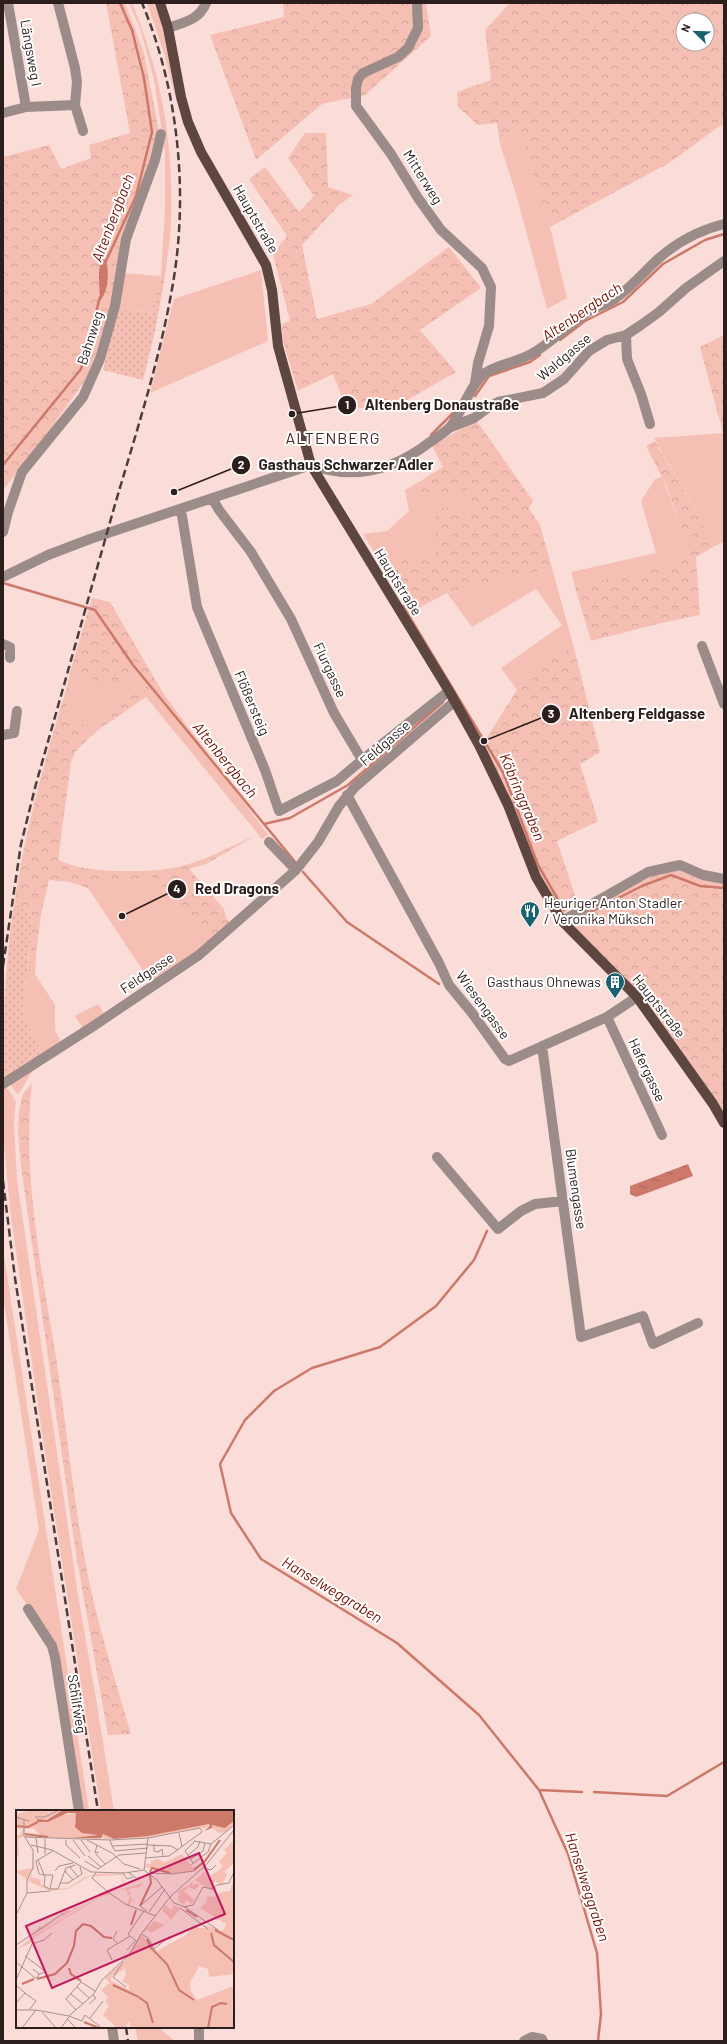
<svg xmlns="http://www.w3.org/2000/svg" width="727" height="2044" font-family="Barlow,sans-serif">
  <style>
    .grass { fill: #f5bfb4 }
    .forest { fill: url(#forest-crowns); fill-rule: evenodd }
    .garden { fill: url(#garden-dots) }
    .water { fill: url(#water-ripples) }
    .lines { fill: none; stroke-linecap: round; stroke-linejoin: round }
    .stream { stroke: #cc796a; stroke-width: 2.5 }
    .minor { stroke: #9b8c89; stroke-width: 10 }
    .major { stroke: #5d4540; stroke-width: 10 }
    .rail { stroke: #4c3d3a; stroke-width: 2.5; stroke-dasharray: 8 4; stroke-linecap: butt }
    .labels { text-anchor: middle; stroke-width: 4; stroke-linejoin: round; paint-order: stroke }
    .street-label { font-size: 14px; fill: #2b1e1c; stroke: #fff }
    .poi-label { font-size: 14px; fill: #2b1e1c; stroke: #fff; text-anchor: start }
    .water-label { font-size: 15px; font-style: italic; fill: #751003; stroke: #fff }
    .quarter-label { font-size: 16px; letter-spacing: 1px; fill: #442924; stroke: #fff }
    .inset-river { fill: none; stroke: #cc796a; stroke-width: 2 }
    .inset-road { fill: none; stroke: #a7918d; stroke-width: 1 }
    .view { fill: #c2185b; fill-opacity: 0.15; stroke: #c2185b; stroke-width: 2 }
    .inset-edge { fill: none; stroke: #2b1e1c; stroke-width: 2 }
    .leader { fill: none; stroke: #2b1e1c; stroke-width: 1.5 }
    .callout-dot { fill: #2b1e1c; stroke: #fff; stroke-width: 1.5 }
    .mark-label { font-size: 12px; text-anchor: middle; font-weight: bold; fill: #fff }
    .callout-label { font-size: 15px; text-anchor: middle; font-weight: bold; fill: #2b1e1c; stroke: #fff; stroke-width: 4; stroke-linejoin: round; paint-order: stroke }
  </style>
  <defs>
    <pattern id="forest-crowns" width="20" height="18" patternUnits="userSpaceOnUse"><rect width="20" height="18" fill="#f5bfb4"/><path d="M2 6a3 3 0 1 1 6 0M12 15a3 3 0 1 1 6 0" fill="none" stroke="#d2a49a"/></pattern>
    <pattern id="garden-dots" width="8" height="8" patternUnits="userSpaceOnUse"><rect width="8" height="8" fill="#f5bfb4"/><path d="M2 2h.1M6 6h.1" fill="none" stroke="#d2a49a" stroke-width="1.8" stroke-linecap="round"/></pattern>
    <pattern id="water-ripples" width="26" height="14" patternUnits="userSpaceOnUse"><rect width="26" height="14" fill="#cc796a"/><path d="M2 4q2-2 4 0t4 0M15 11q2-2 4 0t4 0" fill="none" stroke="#a66356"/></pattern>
  </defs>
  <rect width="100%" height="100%" fill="#faddd8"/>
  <path class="grass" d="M129,3h3c29,70 42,139 39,216 0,19 -4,38 -6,57h-4l-8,37 -36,-4 5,-36 39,3 4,-67v-57l-11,-73 -14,-51z
    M147,3h6l9,18 14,80 -12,-48z
    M507,133l14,2 29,92 17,71 -20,11 -31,-115 -16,-50z
    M261,270l7,71 -118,52 24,-94z
    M724,433v109l-9,4 -61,-108z
    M662,477l26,68 -1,14 -112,28 -4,-15 85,-19 -15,-52 14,-22z
    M417,483l7,15 46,-10 -2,34 -32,-14v46l-56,7 -17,-27 24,-3 22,-20 -4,-21z
    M552,568l22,80 -43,20 -13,23 -17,-23 61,-43 -26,-36 -64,38 -25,-34z
    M71,669l7,2 3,7 13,1 25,7 15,-13 16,20h13l105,142 -6,4 -4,-5 -120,-147 -37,30v11l-11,9 -8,-15 -19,-1 8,-33 -4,-1z
    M155,877l35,45 19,20 -58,41 -63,-95 26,-7z
    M29,953l7,1 -1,20 20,31v25l6,12 -19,13 -19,-39z
    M98,1004l6,9 -21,15 -8,-12z
    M37,1064l-19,31 -9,-12z
    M4,1086l5,4 7,12 -2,20 3,58 61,415 18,103 18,113h-13l-58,-371 -33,-231 -7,-76z
    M3,1248l86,563h-7l-26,-165 -40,-57 23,-59 -36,-234z
    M135,2027h23l17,14h-37z"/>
  <path class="forest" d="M106,3h19l19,50 15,79 -54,205 -18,41 -56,78 -28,34v-333l46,-12 12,24 30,-11 -2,-13 41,-12z
    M283,3h143l5,33 -66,59 -43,9 -66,56 -46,-125 74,-18z
    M510,3h214v120l-55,40 -119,64 -29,-92 -14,-2 -7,11 -3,-21 -19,2 -20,-18 -1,-15 34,-12 -6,-50zM683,20h24v24h-24z
    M305,133h21l2,54 25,8 -13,9 -38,41 15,74 54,-15 78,-57 32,41 -61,42 36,42 -66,38 -44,-3 -13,-33 -35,17 -15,-49 -1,-18 8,-3 -17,-67 14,-18 -38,-57 16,-12 34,45 15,-16 -26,-38z
    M724,335v98h-1l-23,-86z
    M476,420l57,81 -4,8 11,16 12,43 -105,25 -36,19 -31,-51 56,-7v-46l21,-1 11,15 2,-33 -46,9 -7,-15 26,-16 -11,-21z
    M655,441l60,105 -19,11 4,58 -39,8 -70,18 -16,-54 112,-28 1,-14 -22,-60 -20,-39z
    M92,598l18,4 53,91h-13l-16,-20 -15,13 -21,1 -4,-8 -13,-1 -3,-7 -7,-2z
    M574,648l26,104 -20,12 18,57 -41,20 21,63 -15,10 -31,-54 -48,-118 47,-74z
    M67,687l4,1 -8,33 19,1 8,15 -15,15 -4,10 -13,98c18,8 37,10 57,11 19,0 39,1 58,-3 30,-6 57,-21 85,-34l-52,30 -17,5 35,40 2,9 5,5 -22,19 -19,-20 -35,-45 -41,4 -26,7 -19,-6 -20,-2 -8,34 -5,40 -7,-1 3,-35 -6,-11 -12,-2c11,-74 31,-147 53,-218z
    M138,687l8,10 -45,31v-11z
    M681,868l43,15v231l-85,-118 -72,-75 86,-48z
    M32,1083c-10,91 9,184 24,274 12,80 19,163 37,242 11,46 25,90 38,135l-23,1 -32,-181 -55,-388 -3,-34 1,-22 4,-16z"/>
  <path class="garden" d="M161,276h4l-10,55 -12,49 -40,-10 14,-61 35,4z
    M14,905l12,2 6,12 -9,97 19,39 -39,26c0,-59 2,-117 11,-176z"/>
  <path class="water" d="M106,259c3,12 3,32 -6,42 0,-13 -3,-28 1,-40z
    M688,1164l5,12 -51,19 -6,2 -6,-3v-8z"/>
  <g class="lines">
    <path class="stream" d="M106,261l30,-65 16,-64 -8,-54 -12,-48 -12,-27
      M560,340l25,-19 38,-19 40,-38 42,-24 19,-6
      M475,396l14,-20 41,-14 10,-7
      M431,435l23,-23
      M3,465l78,-96 19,-72
      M3,583l92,27 38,55 131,159 26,-6 58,-33 95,-83
      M403,606l100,166 35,93 26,45
      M264,824l32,39
      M303,872l44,50 92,62
      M577,919l65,-33 29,-11 29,11 24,2
      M487,1231l-13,29 -38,46 -56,41 -68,21 -38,23 -29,29 -25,44 11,49 30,46 136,84 82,72 60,75 29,64 29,99 4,61 -3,27
      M539,1790l43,2
      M594,1792l73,4 57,-34"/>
    <path class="minor" d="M8,3l18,104
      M58,3l17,65 2,14 -2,23 8,26
      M417,3l1,25 -10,20 -10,9 -35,16 -5,6 -2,9v18l35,48 27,44 23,32 41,38 9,19 -2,39 -11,37 -3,20
      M168,28c17,-6 31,-8 38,-25
      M3,113l23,-6 49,-2
      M626,335l1,24 14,35 9,30
      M451,427l23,-9 15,-11 9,-5 45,-9 21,-14 25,-28 18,-11 19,-5 15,-10 18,-13 27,-24 38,-27
      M212,498l7,12 32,42 40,67 43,94 28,47 87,-69
      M181,510l16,97 68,163 14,41 58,-30 25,-21
      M3,532l5,-20 14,-40 61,-75 17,-38 15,-53 11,-67 29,-79 6,-26
      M3,577l45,-22 42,-16 221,-74c44,16 83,5 119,-23 7,-5 16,-10 21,-16 11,-15 21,-44 34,-53 14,-9 33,-11 48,-20 19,-11 35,-28 53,-40 9,-6 21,-8 30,-15 15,-11 28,-26 42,-39 19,-17 42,-29 66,-35
      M3,644l7,3v11
      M702,646l22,58
      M3,735l11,-2 3,-22
      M347,795l92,168 10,22 23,28 33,46 4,2 98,-44 30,-20
      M269,842l27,28
      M562,921l86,-49 32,-7 23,10 21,4
      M607,1017l55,118
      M542,1046l39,291 62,-21 10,28 45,-21
      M3,1084l89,-57 107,-72 97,-85 22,-28 21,-36 16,-19 100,-86
      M437,1157l61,72 23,-18 14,-7 28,-3
      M28,1609l24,37 3,11 24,154
      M112,2027l2,14
      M199,2041v-14
      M524,2041l8,-4 10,2 1,2"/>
    <path class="major" d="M160,3l8,25 13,69 7,25 13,30 65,113 6,25 6,56 33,119 138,226 30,54 29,60 28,72 26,44 75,76 76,107 11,19"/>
    <path class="rail" d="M3,966l18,-122 15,-60c26,-92 52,-184 78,-276 21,-72 45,-145 58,-219 17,-93 7,-198 -30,-286
      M3,1181l12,97 83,533
      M126,2027l2,14"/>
  </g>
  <defs>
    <g id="restaurant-pin" transform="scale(1)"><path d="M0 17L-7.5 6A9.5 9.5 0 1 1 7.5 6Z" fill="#17626e" stroke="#fff"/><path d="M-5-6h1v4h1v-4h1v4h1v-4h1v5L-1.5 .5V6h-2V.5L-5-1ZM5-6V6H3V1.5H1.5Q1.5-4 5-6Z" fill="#fff"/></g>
    <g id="building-pin" transform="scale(1)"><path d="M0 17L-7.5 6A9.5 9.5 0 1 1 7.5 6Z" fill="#17626e" stroke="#fff"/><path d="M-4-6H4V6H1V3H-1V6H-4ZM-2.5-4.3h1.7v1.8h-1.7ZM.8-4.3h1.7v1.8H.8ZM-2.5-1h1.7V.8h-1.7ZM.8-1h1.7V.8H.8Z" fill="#fff"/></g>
  </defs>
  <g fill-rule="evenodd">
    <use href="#restaurant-pin" x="530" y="911"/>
    <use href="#building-pin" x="615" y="982"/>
  </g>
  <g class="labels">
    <g class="street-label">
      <text transform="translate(31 53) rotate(80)" y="5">Längsweg I</text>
      <text transform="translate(423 177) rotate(58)" y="5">Mitterweg</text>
      <text transform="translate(256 219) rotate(60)" y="5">Hauptstraße</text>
      <text transform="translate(90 338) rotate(-72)" y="5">Bahnweg</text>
      <text transform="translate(564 357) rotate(-40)" y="5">Waldgasse</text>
      <text transform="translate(398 582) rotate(58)" y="5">Hauptstraße</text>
      <text transform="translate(330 670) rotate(65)" y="5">Flurgasse</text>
      <text transform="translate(252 703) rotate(67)" y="5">Flößersteig</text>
      <text transform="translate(385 743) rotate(-41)" y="5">Feldgasse</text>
      <text transform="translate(147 973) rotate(-34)" y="5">Feldgasse</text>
      <text transform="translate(483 1005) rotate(54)" y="5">Wiesengasse</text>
      <text transform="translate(659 1006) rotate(52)" y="5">Hauptstraße</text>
      <text transform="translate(647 1070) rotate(65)" y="5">Hafergasse</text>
      <text transform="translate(576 1189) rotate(82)" y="5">Blumengasse</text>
      <text transform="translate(77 1704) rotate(81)" y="5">Schilfweg</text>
    </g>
    <g class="poi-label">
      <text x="544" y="908">Heuriger Anton Stadler<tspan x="544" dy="16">/ Veronika Müksch</tspan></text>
      <text x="601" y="987" text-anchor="end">Gasthaus Ohnewas</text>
    </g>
    <g class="water-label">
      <text transform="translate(113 218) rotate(-69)" y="5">Altenbergbach</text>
      <text transform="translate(582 312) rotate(-34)" y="5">Altenbergbach</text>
      <text transform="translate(225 760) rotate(51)" y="5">Altenbergbach</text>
      <text transform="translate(522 797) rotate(67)" y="5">Köbringgraben</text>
      <text transform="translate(332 1590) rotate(31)" y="5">Hanselweggraben</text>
      <text transform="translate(587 1887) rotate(72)" y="5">Hanselweggraben</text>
    </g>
    <g class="quarter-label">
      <text x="333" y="444">ALTENBERG</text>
    </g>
  </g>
  <g transform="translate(16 1810)">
    <rect width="218" height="218" fill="#faddd8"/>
    <path d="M193,14l1,2 -7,3 -2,-2 -55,11 -43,1v-3l-2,3 -76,-2v-2l75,3 3,-4 11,5 34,-3zM17,35l1,23 -3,9 10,3 -1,4 10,5 18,-1 17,-11 11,-3 25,-1 5,12 -33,13 -77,48 20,-14 3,-6 4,2 19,-11 3,-6h6l31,-19 22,-9 -3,-8 -31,1 -22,13 -18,2 -22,-10 5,-10zM16,58l-5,12 -11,-8v-1zM91,82l3,2 -10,3 -65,40 -4,6 -15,7 16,-13zM217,197l1,21h-5l-8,-17h11z" fill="#f5bfb4"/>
    <path d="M16,0h31l-16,10 -10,-1 11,3 14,-7 14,-2 2,2 -4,8 24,12 -25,3 -32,-2 -8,-8 -8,1v6l-7,4 1,17 -3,1v-22h4l3,-6 -7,-1v-14zM218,11v3l-8,8 -7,1 -7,-5v-3l14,2zM218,30v23l-10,9 3,2 -5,11 -7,-4 -2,3 3,4 -4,3 -17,-11 9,-8 4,5 13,-8 1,-4 -3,-3 8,-9 -3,-3zM201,36l-13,17 -10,8 -24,3 -25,-7 1,-3h5v-3l6,-2 8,3 17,-8 11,14 11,-7zM218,69v95l-25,3 -1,-8 -9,-3 -9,17 1,9 6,8 37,-14 -2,27 -11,-2 8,17h-99v-6l-4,2 2,4h-11l-14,-13 6,-9 -4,-5 3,-4 -7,-7 9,-7 -5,-5 18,-16 18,-28 16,17 29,-16 9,-10 4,3h5l2,-3 17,6 3,-7 -26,-16 6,-6 2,-7 2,2 7,-1 5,-4 8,-1zM109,158l1,7 -4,6 7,4v5l-19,-10 3,-6 2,2zM177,70l-1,6 4,-3 4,2 -5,5 -6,-3 -5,4 10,9 -2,4 -6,-4 -2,5 -6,-4 1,-7 -2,-2 12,-7zM127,73l-3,4 -12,2 4,10 6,6 -6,-5 -3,6 -2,-2 3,-6 -4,-9 -7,1zM149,95l7,6 1,-6 8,3 -10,12 -9,-10zM138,111l11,4 -14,8 -3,-3 -6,3z" fill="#f5bfb4" fill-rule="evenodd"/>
    <path d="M47,0h171v11l-9,7 -13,-3v3l-8,3 6,-5 -1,-2 -61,12 -34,3 -11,-5 -2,4h-28l25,-3 -16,-2 -7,-6 1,-14h-9l-19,9h-11v-3l10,1z" fill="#cc796a"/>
    <path class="inset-river" d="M0,16l12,1 10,-5M9,24l23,3M178,60l11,-9 15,-21M134,62l2,-4 18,5M124,96l11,-23 -1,-8M170,100l11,7M115,115l5,-15M199,120l19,10M195,123l3,12 20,17M131,129l4,9 16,16 12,26 15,10M53,158l2,6 10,7M21,169l18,-5 12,-11 7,-17 2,-15 7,-7 8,2 13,11 8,1M6,174l12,-5M97,175l24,11 10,7 6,20M68,212l15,6M192,218l4,-21 9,-4 6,1"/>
    <path class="inset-road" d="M0,7l13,4M19,7h10l14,-7M163,23l3,14M9,27l85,3 38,-2 52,-10 2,4 -33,24 -24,2M20,28l2,15M29,29v15M50,30v5l14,13M57,30l12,16M65,30l9,12M71,30l25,13 12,11 16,5M94,30l2,6 36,-2M178,31l17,3M138,34v7l5,1M15,35l21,5 39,22 34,1 19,-3M81,35l-2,8 4,-1M132,35l23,1 7,4M96,36l3,5 33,-3M142,42l4,-3 1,7M80,44l9,10M172,45l10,-8 2,-6M72,46l13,11M175,49l12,-8 2,-8M22,50l7,17 -1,9 6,3h8l8,-21 9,-3M69,51l13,8 21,-14 27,-2M177,53l-8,-12 10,-10M175,55l17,-13 3,-8 23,-19M54,57l8,10M187,58l8,2 5,-5M128,60l13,10 17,23 11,4 33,23M128,60l4,-32M39,61l4,-5 14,-3M49,61l8,9M106,62l5,7 6,-2M112,62l11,8M80,63l-4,5 16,14 17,12 31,12M133,63l23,1 22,-3M28,65l-5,-1 -3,-13 17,-10M28,65h9l-3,14M44,73h8l14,-9 -2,-7M11,83l23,-2M168,97l9,-2 10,-18 9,2 5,-4 12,-2 5,-11M164,98l28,21M131,101l-7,-5 22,-19M133,102l16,-23M0,105l11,-22v-13l6,-12v-18l-9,-14v-16M101,121l-4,8 5,5M126,124l7,5 5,10 16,-13M121,132l-9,-8 16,-23M0,135l48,-32M111,140l8,-9M9,146l21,16 -7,2 -6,-5M96,150l-5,-10 23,-14M0,152l19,16 3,-1 1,-3M107,152l-10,15 13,10M0,170l16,-36 12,-4 8,-7M0,175l9,8 -9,10M61,177l12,11M9,183l11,8 -7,9M55,184l12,10M73,194l7,-6 -3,-3M0,200h20l33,6M60,200l-10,-11 15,-17 14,9M26,202l14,16M53,206l13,5 3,-6 17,13M74,208l13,-17M51,209l9,9M6,218l14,-18M45,218l10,-14 22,-19 9,-15 28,-26 11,-20 30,-38 35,-31 28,-35"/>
    <path class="view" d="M183,43l26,61 -173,74 -26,-62z"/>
    <rect width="218" height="218" class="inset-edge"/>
  </g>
  <path class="leader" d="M292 414L347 405M174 492L241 465M484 741L551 714M122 916L177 889"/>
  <g class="callout-dot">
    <circle cx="292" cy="414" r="4"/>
    <circle cx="174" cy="492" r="4"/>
    <circle cx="484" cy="741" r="4"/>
    <circle cx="122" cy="916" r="4"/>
    <circle cx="347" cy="405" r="10"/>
    <circle cx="241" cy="465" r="10"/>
    <circle cx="551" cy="714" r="10"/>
    <circle cx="177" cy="889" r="10"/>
  </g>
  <g class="mark-label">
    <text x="347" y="409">1</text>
    <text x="241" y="469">2</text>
    <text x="551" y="718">3</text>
    <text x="177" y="893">4</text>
  </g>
  <g class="callout-label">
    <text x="442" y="410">Altenberg Donaustraße</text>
    <text x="346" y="470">Gasthaus Schwarzer Adler</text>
    <text x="637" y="719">Altenberg Feldgasse</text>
    <text x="237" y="894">Red Dragons</text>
  </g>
  <rect width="727" height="2044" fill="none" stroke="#2b1e1c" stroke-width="8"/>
  <g transform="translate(695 32) rotate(293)"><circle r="19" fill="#ffffff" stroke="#aaa5a4"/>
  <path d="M0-3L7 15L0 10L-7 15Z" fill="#17626e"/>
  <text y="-6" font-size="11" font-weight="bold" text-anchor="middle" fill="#2b1e1c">N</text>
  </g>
</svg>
